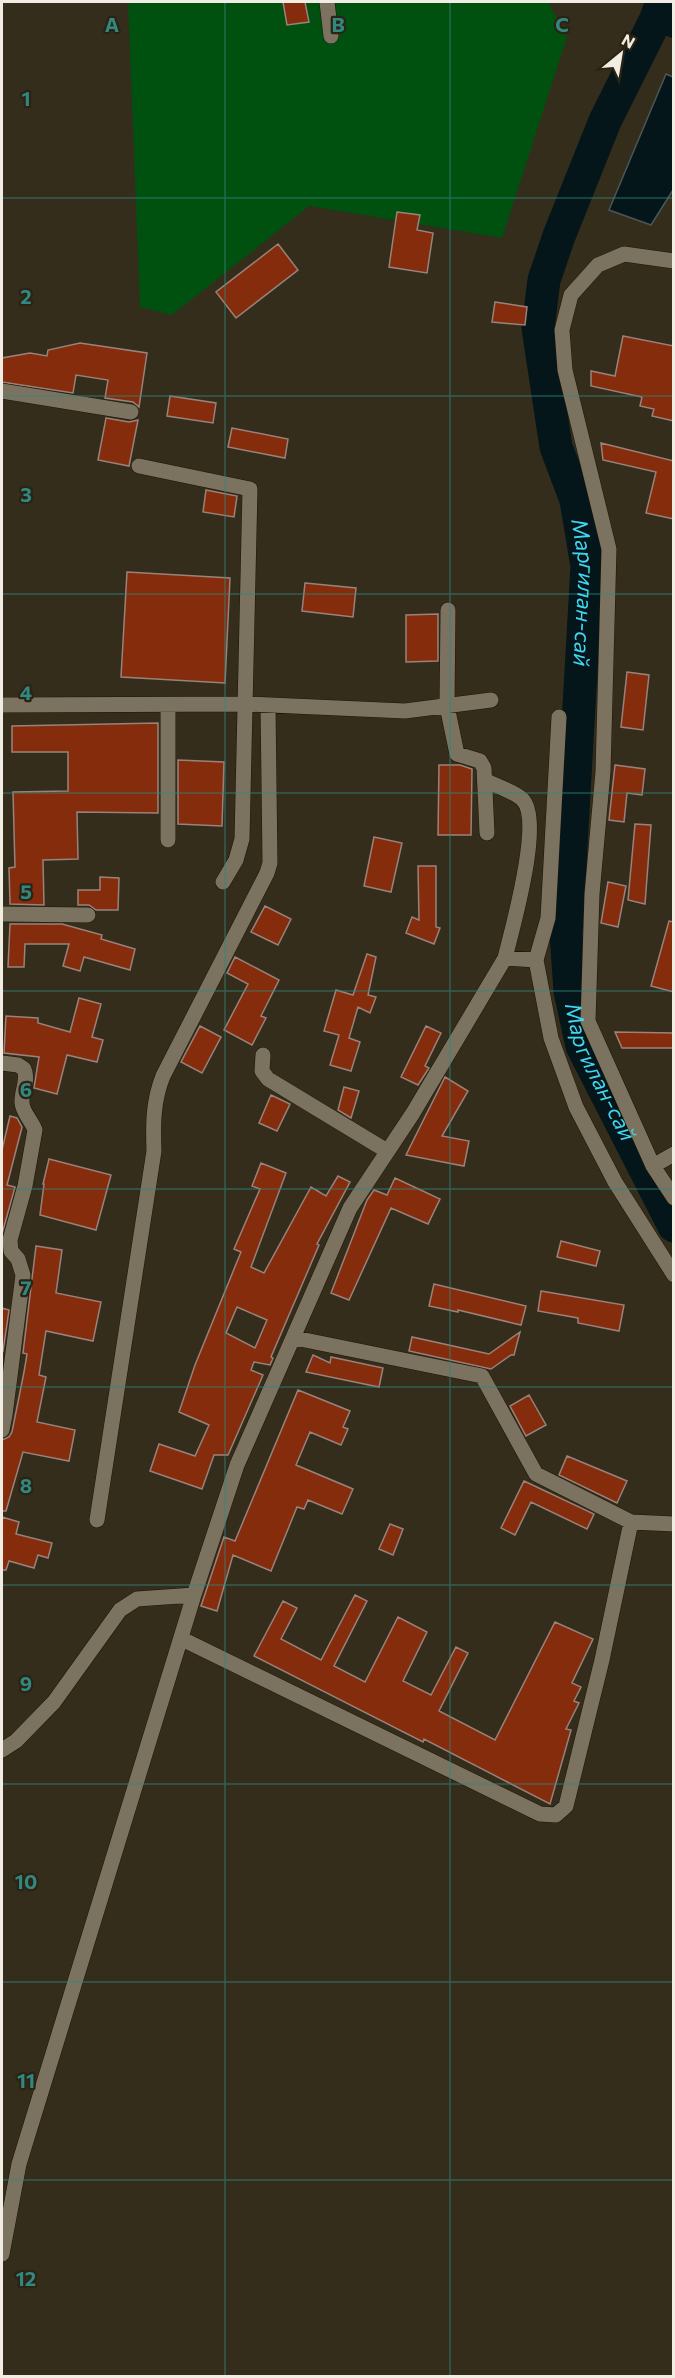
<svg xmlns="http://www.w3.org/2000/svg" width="675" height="2378" font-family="Commissioner,sans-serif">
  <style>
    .green { fill: #005110 }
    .water { fill: #04161a; stroke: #4b5656; stroke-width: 1.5 }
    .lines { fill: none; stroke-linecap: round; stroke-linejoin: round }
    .canal { stroke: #04161a; stroke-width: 20 }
    .river { stroke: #04161a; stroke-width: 33 }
    .building { fill: #842c0b; stroke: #99827b; stroke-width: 1.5; fill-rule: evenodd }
    .minor-casing { stroke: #1d1506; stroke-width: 16 }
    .minor { stroke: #7b725f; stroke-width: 15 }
    .grid { fill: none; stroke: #318880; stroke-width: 1.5; stroke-opacity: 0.55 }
    .labels { text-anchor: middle; stroke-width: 4.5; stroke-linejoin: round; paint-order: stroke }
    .water-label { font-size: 22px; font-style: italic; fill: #40d6f1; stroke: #2b2313 }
    .grid-label { font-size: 20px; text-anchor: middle; font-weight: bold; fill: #318880; stroke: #2b2313; stroke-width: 4.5; stroke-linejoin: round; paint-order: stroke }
  </style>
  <rect width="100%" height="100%" fill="#352d1c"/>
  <path class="green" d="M128,2h420l19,35 -65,201 -193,-32 -137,109 -32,-8z"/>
  <path class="water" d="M666,74l7,3v113l-22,35 -42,-15z"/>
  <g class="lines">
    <path class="canal" d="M655,21l19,7"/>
    <path class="river" id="s1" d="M662,2l-7,19 -50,100 -46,115 -15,44 -6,48 18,119 20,53 11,66 -21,368 4,57 12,55 92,180"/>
  </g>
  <path class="building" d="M283,2h22l4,20 -22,3z
    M397,212l23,3 -3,15 16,3 -6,40 -38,-6z
    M278,244l20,26 -62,48 -20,-26z
    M495,302l32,5 -2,18 -33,-3z
    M623,336l51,10v75l-22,-5 2,-7 -14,-3 2,-9 -51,-11v-15l24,5z
    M80,343l67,10 -8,54 -6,-5 -28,-4 3,-18 -32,-5 -3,18 -71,-11v-24l28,-5 17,3 1,-6z
    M170,396l46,7 -3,20 -46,-7z
    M106,418l23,4 9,-2 -9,46 -31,-6z
    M232,428l56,11 -3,19 -57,-11z
    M601,443l73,18v58l-28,-6 10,-41 -53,-12z
    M206,490l31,6 -3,21 -31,-5z
    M127,572l103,6 -5,105 -104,-6z
    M305,583l51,5 -3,29 -51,-6z
    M438,614v47l-32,1v-47z
    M627,672l22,3 -6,55 -22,-3z
    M158,723v90l-81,-1 1,47 -35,1 1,45 -34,-1 -1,-36 6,-1 -2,-75 55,-1v-39h-56v-26z
    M178,760l46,2 -2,64 -44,-2z
    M439,765h21l12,4 -1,66h-33z
    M615,765l30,4 -3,26 -15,-2 -3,29 -15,-2z
    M635,824l16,1 -6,79 -17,-4z
    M374,837l28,6 -11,49 -27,-6z
    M418,866h18v61l4,1 -6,16 -28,-11 6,-16 7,3z
    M100,877l19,1 -1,32h-22l-7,-5h-11v-15h22z
    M608,882l18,4 -8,41 -17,-4z
    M265,906l26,13 -13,26 -27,-13z
    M669,921l5,1v70l-23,-6z
    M10,924h52l40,11 -1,4 34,10 -5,21 -46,-13 -4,14 -17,-5 6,-22h-44l-1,23h-16z
    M367,954l9,3 -8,38 8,2 -6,16 -12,-6 -9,31 11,4 -9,29 -21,-6 9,-30 -15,-4 12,-41 17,5z
    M235,957l44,23 -18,36 5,2 -14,27 -28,-15 24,-46 -21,-11z
    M79,998l22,6 -9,33 11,3 -6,22 -30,-7 -10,39 -23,-6 5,-31 -35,-4 2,-37 32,2v5l32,9z
    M200,1026l21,11 -19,36 -21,-11z
    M426,1026l15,7 -16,33 4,2 -11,17 -17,-8z
    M615,1032l59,1v15h-52z
    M445,1077l23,14 -26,45 27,5 -5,25 -58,-11z
    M344,1087l15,4 -8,27 -13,-8z
    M271,1095l19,9 -13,27 -18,-8z
    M10,1116l7,2 5,9 -15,58 8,2 -13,47v-84z
    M49,1159l62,16 -15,55 -56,-15 4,-31h-1z
    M261,1163l25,10 -35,94 13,6 47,-86 15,9 12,-20 12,6 -33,62 2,1 -48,112 2,1 -3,7 -16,-3 -3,8 12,5 -35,80h-14l-12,34 -52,-18 9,-27 36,12 14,-31 -30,-13 16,-47 46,-113 -7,-3 26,-60 -8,-3zM237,1307l30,13 -12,28 -29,-15z
    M395,1178l45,21 -12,25 -37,-16 -42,92 -18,-7 36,-93 7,-10 13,5z
    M561,1241l39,10 -4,15 -39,-9z
    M36,1246l26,4 -6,43 45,9 -8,39 -47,-10 -7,44 7,2 -9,45 38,8 -6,31 -46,-9 -17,59h-4v-71l7,-3 3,-5 12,-60 3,-18 -4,-1z
    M434,1284l92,22 -5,19 -63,-15v2l-29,-6z
    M541,1291l83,14 -5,26 -41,-8v-5l-40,-7z
    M2,1308l7,2 -6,41 -1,-1z
    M520,1332l-6,23h-3l-20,14 -82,-18 3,-14 77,17z
    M313,1355l17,8 1,-6 52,11 -4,19 -73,-15z
    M298,1390l52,21 -7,16 5,2 -7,16 -31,-13 -14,33 57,24 -11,25 -34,-14 -4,9 -7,-2 -26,64 -38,-16 -16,56 -16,-5 23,-69 11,4z
    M529,1395l17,30 -20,11 -16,-30z
    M567,1456l60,25 -10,22 -58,-28z
    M524,1481l70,33 -7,15 -56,-27 -16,33 -14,-7z
    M2,1517l17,5 -3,12 36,9 -4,15 -10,-3 -4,13 -25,-7 -3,9h-4z
    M390,1524l13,5 -10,26 -14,-6z
    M355,1595l12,6 -33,65 31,16 33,-65 29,15 -24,49 28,14 25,-48 12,6 -29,58 56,29 60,-118 38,17 -21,44 9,4 -7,14 5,2 -13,26 5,1 -21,74 -126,-65 -1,3 -169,-86 29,-55 14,7 -16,31 40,21z"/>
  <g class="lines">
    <g class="minor-casing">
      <path id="minor" d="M327,2l4,34
        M674,261l-50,-7 -26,11 -27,30 -9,35 3,40 44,179 -6,223 -11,122 -4,127 65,145 21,32
        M2,391l129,21
        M139,466l111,23 -8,350 -6,21 -13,22
        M448,610l-1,96 10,48 23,7 4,7 3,65
        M2,705l244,-1 159,7 86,-11
        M559,717l-11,201 -12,42 15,78 25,69 39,75 59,93
        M485,780c9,5 30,12 37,19 22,20 -10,130 -17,159
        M168,840v-134
        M2,914l86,1
        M263,1055l-1,16 6,8 119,72
        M2,1063l16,2 6,4c5,11 -3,22 -2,34 1,10 9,17 13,27l-10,56 -15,54 1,11 7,8 5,16 -18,140 -3,15
        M653,1166l21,-12
        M97,1520l57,-369c-1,-27 -1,-50 9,-75l104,-203 3,-10 -2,-158
        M631,1522l43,2
        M182,1639l358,175 16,1 10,-9 36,-146 29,-138 -95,-48 -54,-98 -187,-38
        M2,1750l14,-9 38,-39 66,-92 17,-11 57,-4
        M2,2254l17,-90 175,-569 43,-130 113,-257 63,-95 92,-155 31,2"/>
    </g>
    <use href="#minor" class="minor"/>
  </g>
  <path class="grid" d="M225,2v2374M450,2v2374M2,198h672M2,396h672M2,594h672M2,793h672M2,991h672M2,1189h672M2,1387h672M2,1585h672M2,1784h672M2,1982h672M2,2180h672"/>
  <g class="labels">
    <g class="water-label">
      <text dy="8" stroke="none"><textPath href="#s1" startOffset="621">Маргилан-сай</textPath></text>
      <text dy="8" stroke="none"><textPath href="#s1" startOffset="1107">Маргилан-сай</textPath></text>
    </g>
  </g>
  <g class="grid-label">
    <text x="112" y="32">A</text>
    <text x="338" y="32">B</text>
    <text x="562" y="32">C</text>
    <text x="26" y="106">1</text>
    <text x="26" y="304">2</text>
    <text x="26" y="502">3</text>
    <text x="26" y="700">4</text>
    <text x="26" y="899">5</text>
    <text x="26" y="1097">6</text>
    <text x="26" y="1295">7</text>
    <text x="26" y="1493">8</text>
    <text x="26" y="1691">9</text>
    <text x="26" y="1889">10</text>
    <text x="26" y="2088">11</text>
    <text x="26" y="2286">12</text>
  </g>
  <rect width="675" height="2378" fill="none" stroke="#f2ede3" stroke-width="6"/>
  <g transform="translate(621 54) rotate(30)" stroke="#2b2313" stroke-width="4.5" paint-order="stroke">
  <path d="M0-4.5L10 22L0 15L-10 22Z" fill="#f2ede3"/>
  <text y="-9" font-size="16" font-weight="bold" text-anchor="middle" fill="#f2ede3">N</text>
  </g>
</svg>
